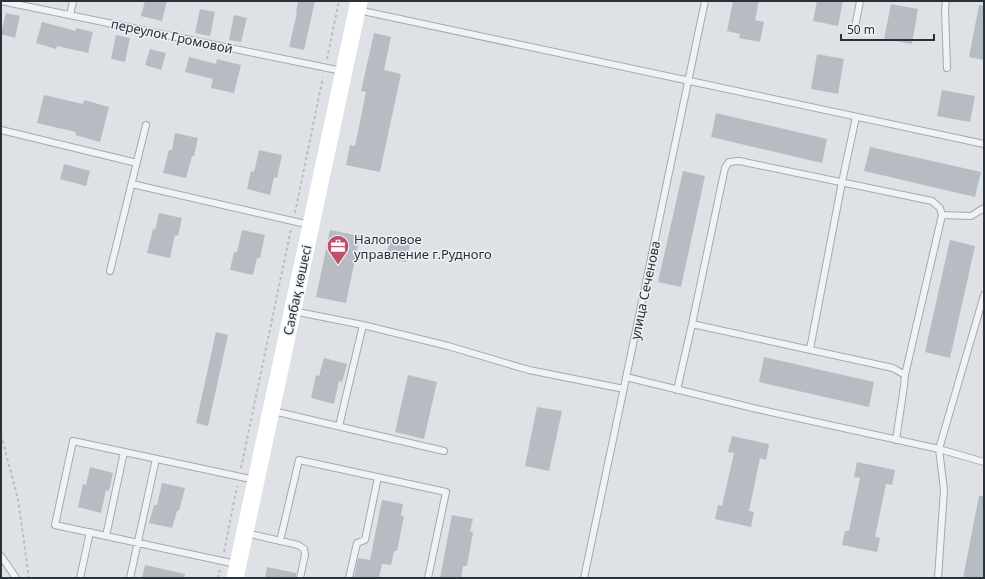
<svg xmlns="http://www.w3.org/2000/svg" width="985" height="579" font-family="'Noto Sans',sans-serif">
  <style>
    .building { fill: #b6bcc2 }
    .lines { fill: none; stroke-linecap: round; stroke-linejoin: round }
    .lane-casing { stroke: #a4a9af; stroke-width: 8 }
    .path { stroke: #b8bcc1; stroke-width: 2; stroke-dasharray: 3 3; stroke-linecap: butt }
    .lane { stroke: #f0f2f5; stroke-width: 6 }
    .secondary { stroke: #fff; stroke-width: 17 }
    .labels { text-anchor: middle; stroke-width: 3; stroke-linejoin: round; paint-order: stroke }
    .street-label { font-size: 13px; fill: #29313b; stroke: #edf0f4 }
    .poi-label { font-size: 13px; fill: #29313b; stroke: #edf0f4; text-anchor: start }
  </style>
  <rect width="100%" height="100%" fill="#dee2e6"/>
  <path class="building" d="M145,1h22l-5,20 -21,-5z
    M298,1h17l-11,49 -15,-3 8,-34h-1z
    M733,1h26l-4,19 9,2 -4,20 -21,-4 1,-4 -13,-3z
    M817,1h26l-5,25 -25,-5z
    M891,4l27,5 -6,35 -28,-5z
    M979,5l5,1v54l-15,-3z
    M200,9l15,3 -5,24 -15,-3z
    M6,13l14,3 -5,22 -14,-4z
    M234,15l13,3 -6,24 -12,-2z
    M42,22l34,9v-3l17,4 -5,21 -31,-7 -1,3 -20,-6z
    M374,33l17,4 -7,33 17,4 -21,98 -34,-7 4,-20 5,1 11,-54 -5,-1z
    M116,35l14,3 -5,24 -14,-3z
    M150,49l16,4 -5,17 -16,-5z
    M817,54l27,5 -6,35 -27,-5z
    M189,57l27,7 1,-5 24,6 -7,28 -23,-5 2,-9 -28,-7z
    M942,90l33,6 -5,26 -33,-6z
    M44,95l39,9 1,-4 25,7 -9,35 -25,-7 1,-3 -39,-9z
    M716,113l111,26 -5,24 -111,-26z
    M175,133l23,5 -4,18h-2l-6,22 -23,-5 6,-23h3z
    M870,147l111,25 -6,25 -111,-26z
    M259,150l23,5 -5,23 -3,-1 -4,18 -23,-6 4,-18 3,1z
    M64,164l26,7 -4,15 -26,-7z
    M683,171l22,5 -24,111 -23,-5z
    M159,213l23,5 -4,18 -3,-1 -5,23 -23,-5 6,-24 2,1z
    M242,230l23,5 -5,23h-3l-4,17 -23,-5 4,-18h3z
    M330,230l30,6 -14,67 -30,-6z
    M390,237l21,4 -5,21 -20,-4z
    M950,240l25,6 -25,112 -25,-6z
    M216,332l12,3 -20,91 -12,-3z
    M764,357l110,25 -5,25 -110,-25z
    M324,358l23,6 -5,18 -3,-1 -5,23 -23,-6 5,-23 3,1z
    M408,375l29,7 -13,57 -29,-7z
    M537,407l25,4 -13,60 -24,-5z
    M732,436l37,8 -3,16 -6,-2 -11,53 5,1 -3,15 -36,-8 3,-14 4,1 12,-53 -6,-1z
    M857,462l38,8 -3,15 -6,-1 -11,53 5,1 -3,14 -35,-7 3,-14h4l11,-53 -6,-1z
    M90,467l23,6 -4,18 -3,-1 -5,23 -23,-6 5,-23 3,1z
    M162,483l23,5 -6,23h-2l-5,17 -23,-5 5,-18h3z
    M979,496h5v82h-21z
    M382,500l21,4 -2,12h3l-7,35h-3l-3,14 -9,-1 -3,14h-25l4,-20 12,2z
    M452,515l21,4 -3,12 3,1 -6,34h-4l-2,12h-21z
    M145,565l40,9 -1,4h-42z
    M267,567l29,6v5h-31z"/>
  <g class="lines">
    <g class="lane-casing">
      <path id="lane" d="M1,1l341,70
        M946,1l-1,8 2,59
        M358,10l626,134
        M70,15l3,-14
        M855,27l5,-26
        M1,130l136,33
        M132,184l178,41
        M942,215l29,1 13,-8
        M110,271l36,-146
        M293,311l70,14 85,21 81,24 95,19
        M692,324l201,44 12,7 -1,11 -8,54
        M810,349l32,-167 14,-65
        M626,377l131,32 182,40 45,13
        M677,390l15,-66 33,-156 4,-6 10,-1 193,40 8,7 2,7 -37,160
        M273,411l171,40
        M339,426l24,-101
        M246,533l52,12 6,4 1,6 -5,23
        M106,536l18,-84
        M280,541l19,-81 147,32 -18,86
        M1,556l15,22
        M236,564l-181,-39 18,-84 182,39
        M80,578l10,-46
        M130,578l26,-119
        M349,578l8,-35 8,-3 13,-63
        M584,578l121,-577
        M938,578l6,-88 -5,-41 45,-154"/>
    </g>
    <path class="path" d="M327,59l12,-58
      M295,213l28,-136
      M1,435l17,64 11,79
      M241,468l50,-239
      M224,552l13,-66
      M218,578l2,-8"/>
    <use href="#lane" class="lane"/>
    <path class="secondary" d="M235,578l76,-353 48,-224"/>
  </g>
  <defs>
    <g id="office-pin" transform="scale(1.15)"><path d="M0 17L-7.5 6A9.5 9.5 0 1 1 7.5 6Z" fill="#be506c" stroke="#edf0f4"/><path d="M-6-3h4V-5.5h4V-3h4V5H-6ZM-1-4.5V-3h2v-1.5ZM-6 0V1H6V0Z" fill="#fff"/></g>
  </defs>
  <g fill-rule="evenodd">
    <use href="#office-pin" x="338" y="246"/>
  </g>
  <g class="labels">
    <g class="street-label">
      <text transform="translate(172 36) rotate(12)" y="5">переулок Громовой</text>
      <text transform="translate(297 290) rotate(-78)" y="5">Саябақ көшесі</text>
      <text transform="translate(645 290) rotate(-78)" y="5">улица Сеченова</text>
    </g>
    <g class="poi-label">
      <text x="354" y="244">Налоговое<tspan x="354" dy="15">управление г.Рудного</tspan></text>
    </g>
  </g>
  <rect width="985" height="579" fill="none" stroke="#29313b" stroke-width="4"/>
  <path d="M841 34v6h93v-6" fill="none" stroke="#29313b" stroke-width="2"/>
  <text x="847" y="34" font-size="12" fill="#29313b" stroke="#edf0f4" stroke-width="3" paint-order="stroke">50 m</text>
</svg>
